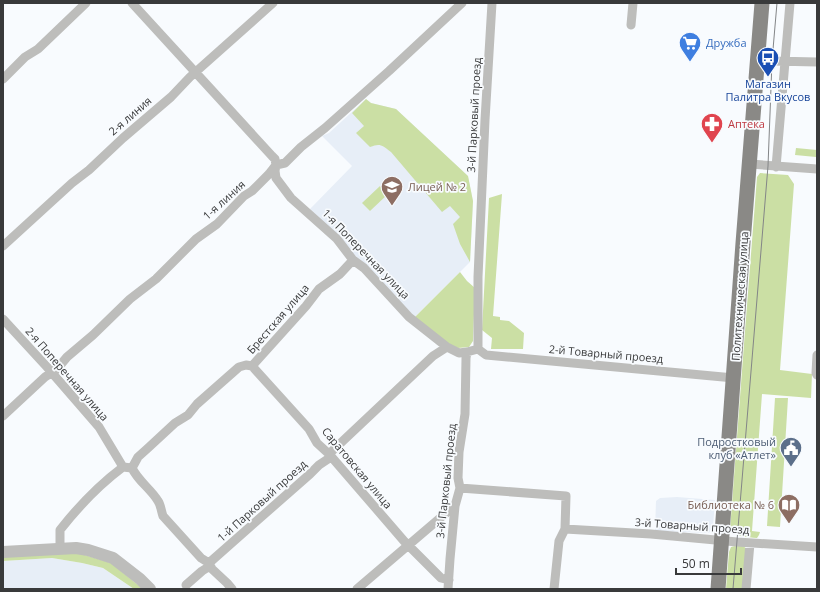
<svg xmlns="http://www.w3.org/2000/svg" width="820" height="592" font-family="'Open Sans',sans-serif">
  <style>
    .built { fill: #e7eef7 }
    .green { fill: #cbdfa4 }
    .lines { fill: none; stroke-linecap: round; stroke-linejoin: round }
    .minor { stroke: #bdbdbb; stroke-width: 9 }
    .tertiary { stroke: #bdbdbb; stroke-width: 12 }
    .primary { stroke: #8a8986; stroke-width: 15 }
    .tram { stroke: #838587; stroke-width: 1 }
    .labels { text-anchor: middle; stroke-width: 3.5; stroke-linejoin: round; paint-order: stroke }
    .shop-label { font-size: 11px; fill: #366cbe; stroke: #f8fbfe; text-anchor: start }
    .transit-label { font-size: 11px; fill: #164399; stroke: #f8fbfe }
    .street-label { font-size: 11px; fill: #393a3b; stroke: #f8fbfe }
    .health-label { font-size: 11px; fill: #be3a42; stroke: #f8fbfe; text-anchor: start }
    .education-label { font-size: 11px; fill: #785e54; stroke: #f8fbfe; text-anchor: start }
    .service-label { font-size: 11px; fill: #4e5e75; stroke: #f8fbfe; text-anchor: end }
  </style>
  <rect width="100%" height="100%" fill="#f8fbfe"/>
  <path class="built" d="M366,99l5,4 25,6 72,67 5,25 -3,61 -55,55 -105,-108 42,-43 -30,-30 7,-3z
    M677,497l38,3 -2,27 -4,6 -54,-2 1,-30 4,-3z
    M52,558l30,5 21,5 31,21h-131v-28z"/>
  <path class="green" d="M366,99l5,4 25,6 72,67 5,25 -3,61 -10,-18 -7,-20 7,-7 -10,-11 -8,6 -51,-60c-9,-7 -11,-9 -21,-5l-14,-14 8,-7 -12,-13z
    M796,148l21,2 -1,7 -21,-2z
    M760,173l28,2 6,9 -14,186 32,4 -1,24 -49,-4 -10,137 8,1 -1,3 -2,3c-10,-1 -20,-1 -27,-8l14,-186 13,-167z
    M380,186l8,8 -18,17 -8,-8z
    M502,194l-9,122 7,1v3l9,1 15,12 -1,16h-32l1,-11 -10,-8 7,-132z
    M460,272l7,9 8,7 -2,53 -4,6 -11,1 -11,-3 -32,-28z
    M775,398h13l-8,129 -13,-1z
    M735,546h8l4,3 -2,40h-19l3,-37 2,-5z
    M75,552l36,11 32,26h-9l-31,-21 -21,-5 -30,-5 -49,3v-6z"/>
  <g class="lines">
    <path class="minor" d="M132,3l140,153 3,3 1,6 -1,6 1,7 15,20 46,41 16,21 11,8 45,49 38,30 12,6 8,-1 11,-3
      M631,25l2,-22
      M758,60l14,1 45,1
      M3,79l22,-22 13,-8 48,-46
      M750,164l67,5
      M776,167l14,-164
      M3,246l69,-63 17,-13 34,-32 48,-41 19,-20 83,-74
      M3,319l44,48 52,60 24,40 9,1c6,13 19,21 26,33 3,4 3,10 5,15l38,42 8,5 3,6 15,14 5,6
      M478,349v-72l7,-157 7,-117
      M478,349l8,6 248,23
      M817,355l-1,18 1,2
      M252,366l57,63 8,14 12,11 75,87 37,37 8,2
      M3,416l42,-39 12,-8 10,-12 26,-22 37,-36 26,-20 40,-40 21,-15 27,-28 8,-5 17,-17 7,-9 9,-2 16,-16 24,-19 64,-57 73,-68
      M329,454l104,-98 14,-9
      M132,468l6,-11 10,-9 27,-25 13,-8 9,-11 42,-37 7,-2 6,1 54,-60 13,-17 21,-15 13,-14
      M460,488l106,8 -1,33 -6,12 -5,48
      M565,529l86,5 86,8 80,5
      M60,548v-18c18,-23 39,-45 63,-63
      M209,563l101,-89 9,-9 12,-8
      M186,585l16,-14 8,-5
      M357,589l96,-82 2,-1
      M448,589l2,-30 5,-53 5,-18 -2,-10 1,-26 6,-38 1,-56 1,-6
      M746,589l4,-46"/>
    <path class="tertiary" d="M3,552l73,-4 12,2 25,8 27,21 10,10"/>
    <path class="primary" d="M718,589l25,-346 19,-240"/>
    <path class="tram" d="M733,589l35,-423 4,-105 5,-58"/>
  </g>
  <defs>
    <g id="supermarket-pin" transform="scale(1.15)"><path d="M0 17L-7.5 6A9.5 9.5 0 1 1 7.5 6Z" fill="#3f7fe0" stroke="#f8fbfe"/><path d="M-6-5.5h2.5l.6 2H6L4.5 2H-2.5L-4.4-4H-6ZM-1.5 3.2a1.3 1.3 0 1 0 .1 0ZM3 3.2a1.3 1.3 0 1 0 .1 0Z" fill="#fff"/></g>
    <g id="bus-pin" transform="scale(1.15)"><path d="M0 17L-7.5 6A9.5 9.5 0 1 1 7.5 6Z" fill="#1a4fb4" stroke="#f8fbfe"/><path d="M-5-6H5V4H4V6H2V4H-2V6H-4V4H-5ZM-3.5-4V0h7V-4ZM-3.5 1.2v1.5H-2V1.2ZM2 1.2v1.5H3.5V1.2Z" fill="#fff"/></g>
    <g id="pharmacy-pin" transform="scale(1.15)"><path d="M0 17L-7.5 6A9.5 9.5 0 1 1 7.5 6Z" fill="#e0444e" stroke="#f8fbfe"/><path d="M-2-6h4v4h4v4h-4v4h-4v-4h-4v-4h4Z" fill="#fff"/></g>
    <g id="school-pin" transform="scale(1.15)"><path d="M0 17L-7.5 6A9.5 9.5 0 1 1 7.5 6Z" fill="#8d6e63" stroke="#f8fbfe"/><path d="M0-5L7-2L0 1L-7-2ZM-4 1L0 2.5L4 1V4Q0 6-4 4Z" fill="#fff"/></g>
    <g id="civic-pin" transform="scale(1.15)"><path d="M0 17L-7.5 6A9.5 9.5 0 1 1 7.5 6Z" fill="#5c6f8a" stroke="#f8fbfe"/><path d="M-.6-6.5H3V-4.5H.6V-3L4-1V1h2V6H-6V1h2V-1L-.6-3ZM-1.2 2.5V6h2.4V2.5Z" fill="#fff"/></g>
    <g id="library-pin" transform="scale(1.15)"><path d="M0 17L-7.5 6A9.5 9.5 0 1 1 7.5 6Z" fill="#8d6e63" stroke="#f8fbfe"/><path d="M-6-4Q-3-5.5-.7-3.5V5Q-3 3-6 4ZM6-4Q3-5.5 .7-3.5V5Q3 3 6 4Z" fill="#fff"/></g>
  </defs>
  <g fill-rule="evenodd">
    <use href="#supermarket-pin" x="690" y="43"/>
    <use href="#bus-pin" x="768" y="58"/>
    <use href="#pharmacy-pin" x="712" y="124"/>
    <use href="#school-pin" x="392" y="187"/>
    <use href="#civic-pin" x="791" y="448"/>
    <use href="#library-pin" x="789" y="505"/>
  </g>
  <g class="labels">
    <g class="shop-label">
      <text x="706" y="47">Дружба</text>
    </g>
    <g class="transit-label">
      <text x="768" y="88">Магазин<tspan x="768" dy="13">Палитра Вкусов</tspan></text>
    </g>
    <g class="street-label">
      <text transform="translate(474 115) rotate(-87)" y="4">3-й Парковый проезд</text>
      <text transform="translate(130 116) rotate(-41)" y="4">2-я линия</text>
      <text transform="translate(224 200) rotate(-42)" y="4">1-я линия</text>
      <text transform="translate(366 254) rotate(46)" y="4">1-я Поперечная улица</text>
      <text transform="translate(740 296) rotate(-86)" y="4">Политехническая улица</text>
      <text transform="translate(278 319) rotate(-49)" y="4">Брестская улица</text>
      <text transform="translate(606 354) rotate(5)" y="4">2-й Товарный проезд</text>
      <text transform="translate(67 374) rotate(49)" y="4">2-я Поперечная улица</text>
      <text transform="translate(357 468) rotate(50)" y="4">Саратовская улица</text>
      <text transform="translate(446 481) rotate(-84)" y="4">3-й Парковый проезд</text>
      <text transform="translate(262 501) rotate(-42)" y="4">1-й Парковый проезд</text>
      <text transform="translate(692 526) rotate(4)" y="4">3-й Товарный проезд</text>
    </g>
    <g class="health-label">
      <text x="728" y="128">Аптека</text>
    </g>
    <g class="education-label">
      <text x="408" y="191">Лицей № 2</text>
      <text x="774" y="509" text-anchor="end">Библиотека № 6</text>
    </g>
    <g class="service-label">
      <text x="776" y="446">Подростковый<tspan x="776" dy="13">клуб «Атлет»</tspan></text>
    </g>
  </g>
  <rect width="820" height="592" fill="none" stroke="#393a3b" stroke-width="8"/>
  <path d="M676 568v6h65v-6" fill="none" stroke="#393a3b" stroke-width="2"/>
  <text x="682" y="568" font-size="12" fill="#393a3b" stroke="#f8fbfe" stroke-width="3" paint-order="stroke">50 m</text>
</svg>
